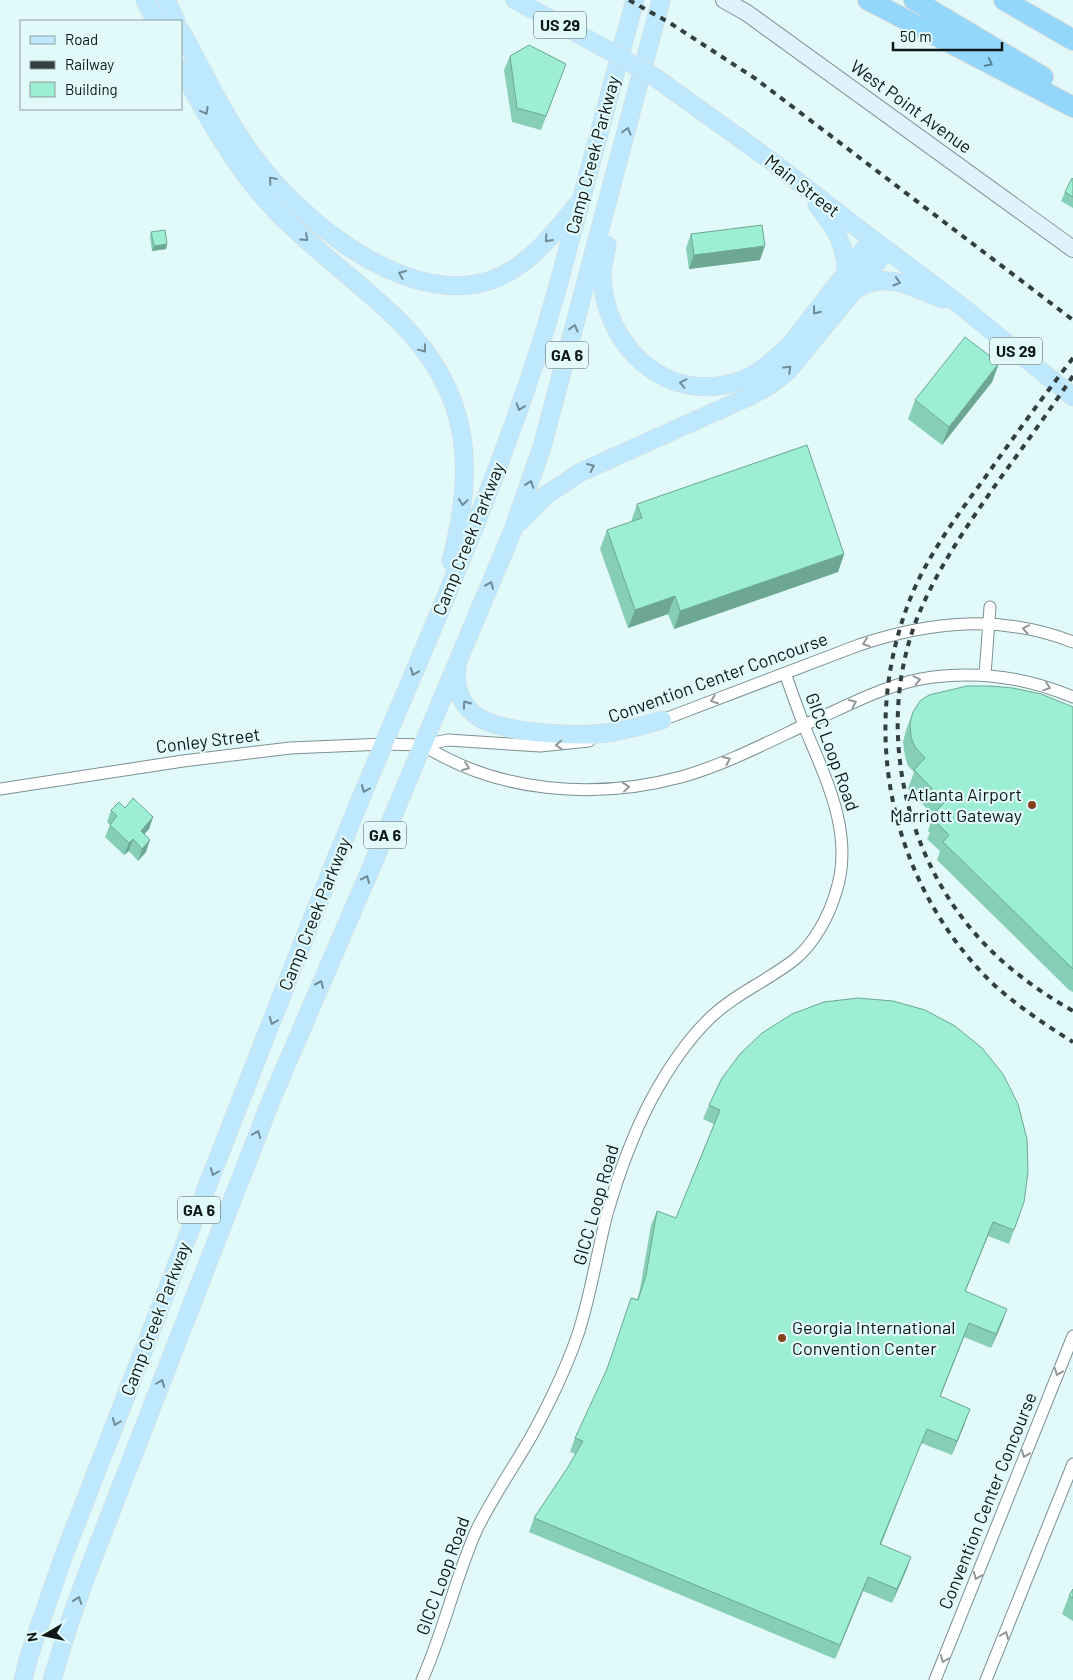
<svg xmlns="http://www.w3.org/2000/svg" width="1073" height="1680" font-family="Barlow,sans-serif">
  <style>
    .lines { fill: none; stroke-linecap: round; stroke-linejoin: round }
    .street-casing { stroke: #7c9092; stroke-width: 13 }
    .secondary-casing { stroke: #7c9092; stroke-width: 18 }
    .primary-casing { stroke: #d9dada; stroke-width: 19 }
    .highway-casing { stroke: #d9dada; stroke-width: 22 }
    .street { stroke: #fff; stroke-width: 11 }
    .secondary { stroke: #dff3fe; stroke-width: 16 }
    .primary { stroke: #bee8fd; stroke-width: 18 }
    .highway { stroke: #93d8fc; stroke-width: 20 }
    .rail { stroke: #333e3e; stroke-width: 4; stroke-dasharray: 6 6; stroke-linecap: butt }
    .primary-bridge-casing { stroke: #d9dada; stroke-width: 19; stroke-linecap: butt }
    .primary-bridge { stroke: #bee8fd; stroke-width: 18 }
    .wall { fill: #86ceb5 }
    .shaded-wall { fill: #6da793 }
    .building { fill: #9cefd2; stroke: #6da793 }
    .oneway { stroke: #588195 }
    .oneway2 { stroke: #6f8a96 }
    .oneway3 { stroke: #939797 }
    .poi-dot { fill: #854117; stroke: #e2f9fa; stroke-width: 2 }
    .labels { text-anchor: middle; stroke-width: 4.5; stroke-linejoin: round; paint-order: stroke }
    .shield { fill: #e2f9fa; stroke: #4e5b5b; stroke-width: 1 }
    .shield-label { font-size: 16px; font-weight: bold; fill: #0f1717 }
    .street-label { font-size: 18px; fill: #0f1717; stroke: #e2f9fa }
    .poi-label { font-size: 18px; fill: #0f1717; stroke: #e2f9fa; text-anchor: end }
  </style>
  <rect width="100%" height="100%" fill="#e2f9fa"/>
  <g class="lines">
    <g class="street-casing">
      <path id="street" d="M985,675l5,-68
        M657,722l202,-77c72,-24 142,-31 214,-3
        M423,745c75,48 173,55 258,32 46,-13 89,-36 132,-56 38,-17 78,-39 120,-44 48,-6 95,1 140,20
        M0,789l183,-28 107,-13 94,-4 39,1 25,-5 92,6 49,-5
        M422,1680c22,-49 33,-102 55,-151 16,-33 37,-62 55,-94 18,-33 35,-68 47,-104 12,-38 18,-78 28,-117 11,-38 25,-77 43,-112 16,-30 35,-60 60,-84 25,-24 57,-37 84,-58 20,-16 35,-44 42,-68 18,-55 -8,-109 -29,-159 -8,-20 -15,-40 -22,-60
        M935,1680l138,-344
        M986,1680l87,-216"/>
    </g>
    <g class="secondary-casing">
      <path id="secondary" d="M724,0l23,13 326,236"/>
    </g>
    <g class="primary-casing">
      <path id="primary" d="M145,0l11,21
        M166,0l10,21
        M515,0l91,49
        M181,31c23,42 44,87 72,125 47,65 161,159 246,121 33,-15 55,-44 77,-71
        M181,68c28,52 55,102 96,144 39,40 85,72 124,111 71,72 74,146 50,238
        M656,78l118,85 81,63 105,79 113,92
        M817,205c17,21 30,41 29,68
        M607,245c-1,9 -5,20 -5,30 2,71 65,131 137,106 21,-7 36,-22 52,-37l81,-105
        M857,289c29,-19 57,-1 86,10
        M520,522l26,-27 35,-23 167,-75 21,-11 19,-15 99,-121
        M457,668c-2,17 2,33 16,45 25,22 108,24 141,19 16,-3 32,-7 48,-12
        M23,1680l6,-24 35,-101c90,-230 178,-462 270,-691 76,-190 166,-374 222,-571l79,-293
        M52,1680l19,-62 19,-52 182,-468 102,-237 139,-331 29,-83 119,-447"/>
    </g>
    <g class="highway-casing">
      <path id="highway" d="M868,0l205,107
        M914,0l129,77
        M1004,0l69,40"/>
    </g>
    <use href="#street" class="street"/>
    <use href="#secondary" class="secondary"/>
    <use href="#primary" class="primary"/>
    <use href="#highway" class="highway"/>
    <path class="rail" d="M629,0l41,23 86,56 317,241
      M1073,358c-31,40 -60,80 -89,121 -25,34 -50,68 -68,106 -60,134 -30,293 75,397 25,23 53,42 82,60
      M1073,376c-24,35 -49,70 -74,104 -30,43 -61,87 -81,136 -40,99 -19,220 46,304 29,38 67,67 109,91"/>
    <g class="primary-bridge-casing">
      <path id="primary-bridge" d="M606,49l50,29"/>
    </g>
    <use href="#primary-bridge" class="primary-bridge"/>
  </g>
  <path class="wall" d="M510,56l56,8 -25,66 -29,-8 -8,-52z
    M1073,179v29l-12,-7 4,-9z
    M151,232l16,12 -1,5 -14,2 -2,-14z
    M691,234l69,26 -71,9 -3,-21z
    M999,363l-7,19 -50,63 -34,-26 7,-19z
    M637,504l207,50 -6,18 -164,57 -6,-15 -40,14 -28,-79 7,-19 24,-8z
    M1073,707v285l-4,-2 -132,-130 3,-9 -13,-12 3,-6 -2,-2 5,-16 -25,-26 6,-17 -6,-6 -3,-10 -2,-14 3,-12 7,-18z
    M125,808l28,9 -4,12 -5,5 2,18 -8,9 -9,-10 -5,4 -19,-18 5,-12 -3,-3 4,-12z
    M709,1105l315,97 -15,42 -21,-8 -23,55 37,32 -11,25 -27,-11 -24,60 25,26 -13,32 -31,-12 -40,102 30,12 -5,14 -14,32 -29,-12 -28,68 -306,-127 5,-14 34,-51 8,-13 -6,-2 5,-14 31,-65 25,-75 6,2 3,-11 11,-64 6,-14 19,7 38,-94 -11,-5z
    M1073,1589v32l-11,-7 7,-18z"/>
  <path class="shaded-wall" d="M167,244l-1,5 -14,2 2,-5z
    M765,246l-5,14 -71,9 5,-14z
    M999,363l-7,19 -50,63 7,-18z
    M844,554l-6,18 -164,57 6,-18z
    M675,596l-7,18 -40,14 7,-18z
    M153,817l-4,12 -13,14 5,-12z
    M133,839l-4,12 -5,4 5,-12z
    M150,840l-4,12 -8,9 4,-12z
    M993,1222l-5,14 -28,69 5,-14z
    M1007,1309l-5,14 -11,25 5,-14z
    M969,1323l-5,14 -29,73 5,-14z
    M970,1409l-5,14 -13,32 5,-14z
    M927,1429l-6,14 -46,115 5,-14z
    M911,1557l-5,14 -14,32 5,-14z
    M868,1577l-5,14 -28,68 5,-14z"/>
  <path class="building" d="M529,45l37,19 -20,52 -29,-8 -7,-52z
    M1072,178l1,1v18l-8,-5z
    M762,225l3,21 -71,9 -3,-21z
    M165,230l2,14 -13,2 -3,-14z
    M965,337l34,26 -50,64 -34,-27z
    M807,445l37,109 -164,57 -5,-15 -40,14 -28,-80 35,-12 -5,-14z
    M967,686h23l23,2 28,6 32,13v262l-130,-127 6,-7 -15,-15 4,-4 -3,-4 10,-10 -31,-32 11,-12 -10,-11 -4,-10 -1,-14 3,-11 7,-11 9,-6z
    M133,798l20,19 -12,14 9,9 -8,9 -9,-10 -4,4 -19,-18 7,-9 -6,-6 8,-8 6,6z
    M858,998l35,3 32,9 30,16 27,22 21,26 15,30 9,35 1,33 -4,30 -10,28 -21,-8 -28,69 42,18 -11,25 -27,-11 -29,73 30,13 -13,32 -30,-12 -47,115 31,13 -14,32 -29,-12 -28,68 -306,-127 34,-51 15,-26 -8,-3 32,-69 24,-71 7,2 8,-25 11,-64 19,7 44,-108 -11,-5 13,-27 18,-24 22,-21 30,-19 32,-12z
    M1073,1589v9l-4,-2z"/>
  <defs><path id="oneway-chevron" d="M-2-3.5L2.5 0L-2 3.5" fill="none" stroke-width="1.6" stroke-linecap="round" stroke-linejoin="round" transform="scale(1.25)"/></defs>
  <use class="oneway" href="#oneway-chevron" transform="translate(989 63) rotate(28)"/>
  <g class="oneway2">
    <use href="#oneway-chevron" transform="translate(205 111) rotate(61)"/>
    <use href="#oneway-chevron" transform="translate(627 131) rotate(-75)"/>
    <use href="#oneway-chevron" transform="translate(272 180) rotate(-131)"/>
    <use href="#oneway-chevron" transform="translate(305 238) rotate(42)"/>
    <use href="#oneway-chevron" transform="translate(548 239) rotate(132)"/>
    <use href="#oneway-chevron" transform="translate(402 274) rotate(-157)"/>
    <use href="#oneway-chevron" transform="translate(897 282) rotate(17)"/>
    <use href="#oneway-chevron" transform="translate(816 311) rotate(128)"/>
    <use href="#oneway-chevron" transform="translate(574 328) rotate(-75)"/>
    <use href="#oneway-chevron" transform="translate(423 349) rotate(53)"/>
    <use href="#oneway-chevron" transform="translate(788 369) rotate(-44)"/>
    <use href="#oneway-chevron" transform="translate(683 383) rotate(-167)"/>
    <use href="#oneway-chevron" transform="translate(520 407) rotate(109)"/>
    <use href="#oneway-chevron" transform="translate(591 467) rotate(-25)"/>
    <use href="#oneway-chevron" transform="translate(530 484) rotate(-71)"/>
    <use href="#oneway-chevron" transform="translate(463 502) rotate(97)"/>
    <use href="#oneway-chevron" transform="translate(490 585) rotate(-67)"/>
    <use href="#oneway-chevron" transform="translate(414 672) rotate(113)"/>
    <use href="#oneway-chevron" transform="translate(466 704) rotate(-126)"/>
    <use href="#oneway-chevron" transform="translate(365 789) rotate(113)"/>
    <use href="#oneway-chevron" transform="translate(366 879) rotate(-66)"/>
    <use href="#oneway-chevron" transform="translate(320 984) rotate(-66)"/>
    <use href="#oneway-chevron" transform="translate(273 1021) rotate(111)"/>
    <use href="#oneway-chevron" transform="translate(257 1134) rotate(-68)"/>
    <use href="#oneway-chevron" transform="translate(214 1172) rotate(111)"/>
    <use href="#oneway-chevron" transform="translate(161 1383) rotate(-69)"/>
    <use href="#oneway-chevron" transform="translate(116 1422) rotate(111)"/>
    <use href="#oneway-chevron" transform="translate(78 1600) rotate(-70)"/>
  </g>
  <g class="oneway3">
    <use href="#oneway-chevron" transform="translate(1026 629) rotate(-169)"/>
    <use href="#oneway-chevron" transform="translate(866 643) rotate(161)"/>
    <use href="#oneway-chevron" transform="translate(917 680) rotate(-13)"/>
    <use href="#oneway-chevron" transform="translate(1047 687) rotate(19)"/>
    <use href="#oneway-chevron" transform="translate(714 700) rotate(159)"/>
    <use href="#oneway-chevron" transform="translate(853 703) rotate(-24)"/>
    <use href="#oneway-chevron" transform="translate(559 745) rotate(176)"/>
    <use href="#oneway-chevron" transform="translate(727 760) rotate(-24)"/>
    <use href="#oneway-chevron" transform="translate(466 767) rotate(21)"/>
    <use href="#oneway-chevron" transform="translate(626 787) rotate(-6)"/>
    <use href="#oneway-chevron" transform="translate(1058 1372) rotate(112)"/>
    <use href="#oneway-chevron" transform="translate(1025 1454) rotate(112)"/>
    <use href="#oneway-chevron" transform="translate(977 1576) rotate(112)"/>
    <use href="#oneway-chevron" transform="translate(1005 1635) rotate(-68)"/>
    <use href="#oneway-chevron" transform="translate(944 1659) rotate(112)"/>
  </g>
  <g class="poi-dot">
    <circle cx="1032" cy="805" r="5"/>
    <circle cx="782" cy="1338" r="5"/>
  </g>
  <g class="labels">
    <g class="shield">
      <rect x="534" y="11.5" width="52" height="27" rx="4"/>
      <rect x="990" y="337.5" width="52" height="27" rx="4"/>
      <rect x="546" y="341.5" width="42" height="27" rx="4"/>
      <rect x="364" y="821.5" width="42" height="27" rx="4"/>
      <rect x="178" y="1196.5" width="42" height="27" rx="4"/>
    </g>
    <g class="shield-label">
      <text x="560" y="31">US 29</text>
      <text x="1016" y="357">US 29</text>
      <text x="567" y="361">GA 6</text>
      <text x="385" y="841">GA 6</text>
      <text x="199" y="1216">GA 6</text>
    </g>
    <g class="street-label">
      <text transform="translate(911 107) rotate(36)" y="6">West Point Avenue</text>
      <text transform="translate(593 155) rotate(-75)" y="6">Camp Creek Parkway</text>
      <text transform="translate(802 186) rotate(38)" y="6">Main Street</text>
      <text transform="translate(469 539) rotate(-68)" y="6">Camp Creek Parkway</text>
      <text transform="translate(718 678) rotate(-20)" y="6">Convention Center Concourse</text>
      <text transform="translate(208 741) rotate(-7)" y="6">Conley Street</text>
      <text transform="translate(832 752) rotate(70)" y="6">GICC Loop Road</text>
      <text transform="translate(315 914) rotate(-68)" y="6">Camp Creek Parkway</text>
      <text transform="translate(596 1205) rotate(-74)" y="6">GICC Loop Road</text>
      <text transform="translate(156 1319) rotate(-69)" y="6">Camp Creek Parkway</text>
      <text transform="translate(988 1501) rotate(-68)" y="6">Convention Center Concourse</text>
      <text transform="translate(443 1576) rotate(-70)" y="6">GICC Loop Road</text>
    </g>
    <g class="poi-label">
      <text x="1022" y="801">Atlanta Airport<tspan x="1022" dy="21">Marriott Gateway</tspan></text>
      <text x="792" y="1334" text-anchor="start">Georgia International<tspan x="792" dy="21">Convention Center</tspan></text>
    </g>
  </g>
  <rect x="20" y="20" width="162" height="90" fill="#e2f9fa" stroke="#8e9f9f"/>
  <rect x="30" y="36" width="25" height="8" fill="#bee8fd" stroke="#8e9f9f"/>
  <text x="65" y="45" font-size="15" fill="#0f1717">Road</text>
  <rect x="30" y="61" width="25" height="8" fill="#333e3e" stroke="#8e9f9f"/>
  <text x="65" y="70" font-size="15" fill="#0f1717">Railway</text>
  <rect x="30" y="82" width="25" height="15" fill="#9cefd2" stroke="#8e9f9f"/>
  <text x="65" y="95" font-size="15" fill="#0f1717">Building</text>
  <g transform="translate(45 1635) rotate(261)" stroke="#e2f9fa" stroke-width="4" paint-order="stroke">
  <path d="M0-4L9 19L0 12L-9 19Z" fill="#0f1717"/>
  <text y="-8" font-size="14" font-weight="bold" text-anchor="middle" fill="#0f1717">N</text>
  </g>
  <path d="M893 42v8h109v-8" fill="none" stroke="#0f1717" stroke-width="2.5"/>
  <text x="900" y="42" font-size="15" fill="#0f1717" stroke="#e2f9fa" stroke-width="4" paint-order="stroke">50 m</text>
</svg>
